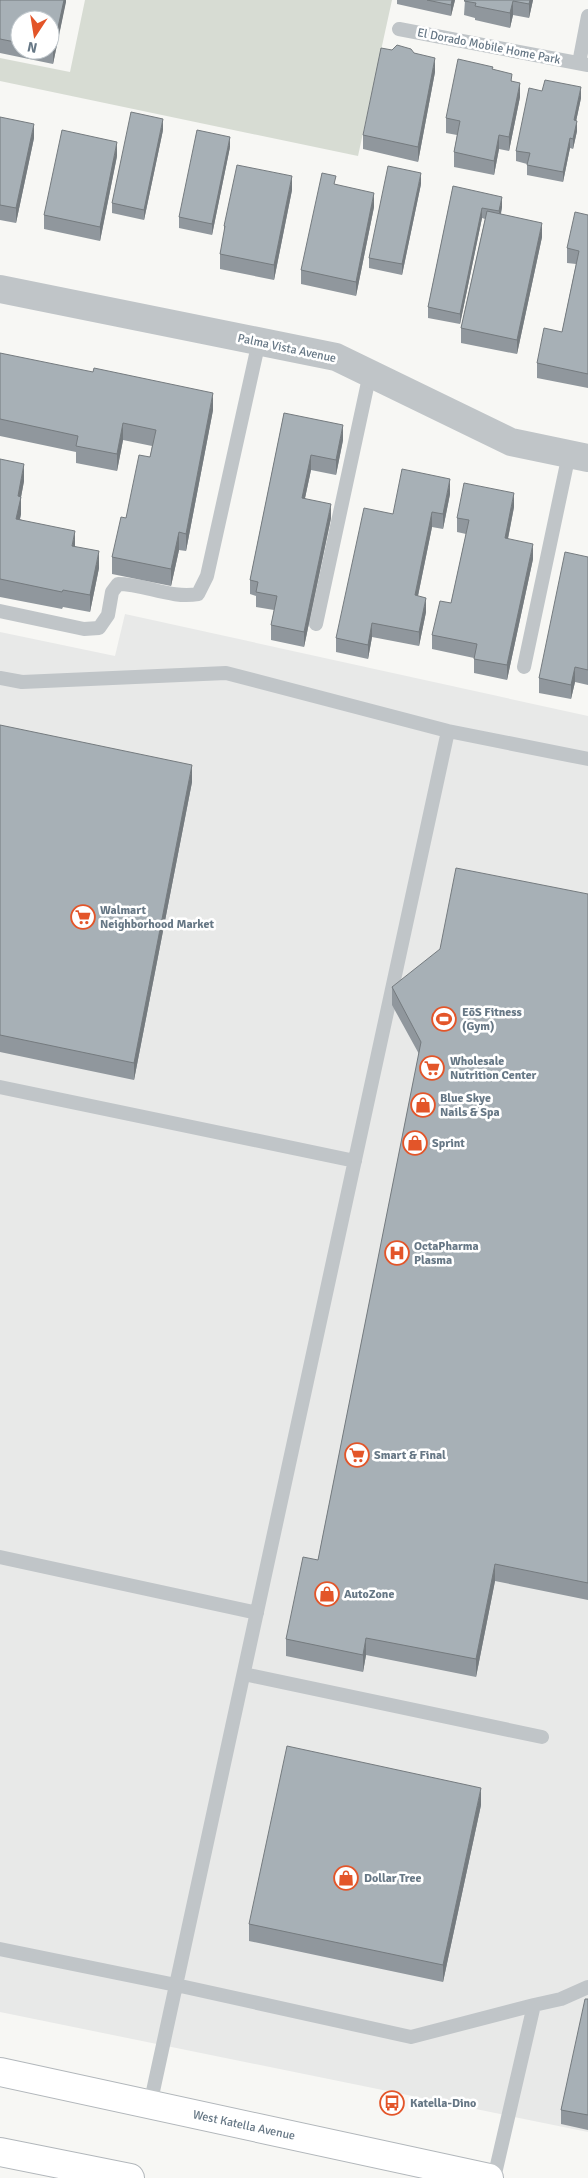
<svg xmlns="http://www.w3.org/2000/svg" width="588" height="2178" font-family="Signika,sans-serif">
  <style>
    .built { fill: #e8e9e8 }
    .green { fill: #d7dcd3 }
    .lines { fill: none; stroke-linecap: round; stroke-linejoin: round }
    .primary-casing { stroke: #b2b7bb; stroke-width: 30 }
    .service { stroke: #c0c5c8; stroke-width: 14 }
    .minor { stroke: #c0c5c8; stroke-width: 28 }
    .primary { stroke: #fff; stroke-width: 28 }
    .wall { fill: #90979d; fill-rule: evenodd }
    .shaded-wall { fill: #757b7f }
    .building { fill: #a7b0b6; stroke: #757b7f }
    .labels { text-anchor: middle; stroke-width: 5; stroke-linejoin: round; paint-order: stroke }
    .street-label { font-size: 12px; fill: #667785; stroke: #fff }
    .poi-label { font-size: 12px; font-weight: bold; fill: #667785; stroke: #fff; text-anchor: start }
  </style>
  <rect width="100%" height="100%" fill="#f7f7f4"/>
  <path class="built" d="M125,614l463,102v1416l-588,-120v-1380l115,24z"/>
  <path class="green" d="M85,0h307l-34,156 -358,-75v-23l70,14z"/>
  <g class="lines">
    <g class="primary-casing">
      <path id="primary" d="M0,2072l489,106
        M0,2152l130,26"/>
    </g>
    <path class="service" d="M399,29l189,36
      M579,63l9,-47
      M0,611l84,18 15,-1 9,-13 4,-23 6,-8c27,0 53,15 80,10l9,-18 52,-235
      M316,624l54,-251
      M524,667l45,-213
      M0,678l22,4 204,-9 222,58 140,28
      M0,1087l355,74
      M0,1557l257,56
      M244,1674l298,63
      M0,1949l176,36 235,52 123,-32
      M150,2105l298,-1374
      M494,2178l40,-173 27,-6 27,-12"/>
    <path class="minor" d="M0,289l336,68 175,85 77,16"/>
    <use href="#primary" class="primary"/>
  </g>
  <path class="wall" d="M0,0h66l-13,64 -53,-11zM20,20h30v30h-30z
    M397,0h58l-4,16 -54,-12z
    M465,0h68l-4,18 -16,-3 -3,13 -35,-8v-2l-11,-3z
    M392,50l22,3 21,19 -17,90 -55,-13v-14z
    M493,70l19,11 8,16 -11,54 -10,-2 -5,26 -40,-8v-15l3,-17 -11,-2v-15z
    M542,91l39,7 -5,23 1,10 -4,18 -3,-1 -7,34 -36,-7v-11l-11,-3v-10z
    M0,117l34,21 -18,85 -16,-3z
    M163,130l-19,90 -32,-7v-10z
    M230,147l-18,88 -33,-7v-11z
    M117,156l-17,85 -56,-12v-14z
    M336,184l38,23 -18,89 -55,-12v-14z
    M421,184l-19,91 -33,-7v-10z
    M453,186l49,21 -1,7 41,23 -25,117 -56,-11v-15l24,-109 -3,-1 -22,106 -32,-6v-11z
    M292,190l-18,90 -54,-11v-15l4,-18v-10z
    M588,215v173l-51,-10v-15l25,-31 14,-68 -9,-1v-15z
    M0,353l213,57 -27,141 -7,-1 -8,36 -59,-12v-17l14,-39 24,-61 2,-11 -29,-6 -6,31 -41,-8v-11l-76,-16z
    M284,413l59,27 -7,35 -25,-5 -6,28 26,20 -27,129 -33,-7v-15l3,-15 -18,-3v-11l-6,-2v-14z
    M0,459l24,22 -3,16v17l-1,5 55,27 24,22 -9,44 -27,-5 -1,2 -62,-12z
    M450,494l-7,35 -11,-2 -14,69 8,16 -7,34 -47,-9 -4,22 -32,-7v-14l57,-124z
    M514,507l-6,32 25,20 -26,121 -33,-7v-15l-42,-9v-14l19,-32 15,-69 -9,-2v-14z
    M588,557v128l-13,-3 -4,17 -32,-6v-15z
    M0,725l192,57 -58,298 -134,-28z
    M588,894v706l-93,-19 -19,96 -110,-22 -3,17 -77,-16v-17l32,-79 101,-506 -27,-49v-18z
    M481,1805l-38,177 -194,-41v-17z
    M588,1999v131l-27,-6v-14z"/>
  <path class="shaded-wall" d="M64,0h2v2l-13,62v-14z
    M452,0h3l-4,16v-11z
    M530,0h3l-4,18v-14z
    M513,1v14l-3,13v-15z
    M435,58v14l-17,90v-15z
    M520,83v14l-11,54v-14z
    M581,87v11l-7,33v-11z
    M163,119v11l-19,90v-10z
    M577,121v10l-4,18v-10z
    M34,124v14l-18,85v-15z
    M499,135v14l-5,26v-14z
    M230,137v10l-18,88v-11z
    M570,138v10l-7,34v-10z
    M117,142v14l-17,85v-14z
    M421,173v11l-19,91v-11z
    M292,176v14l-18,90v-15z
    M374,193v14l-18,89v-14z
    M502,197v10l-3,15v-11z
    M482,208v10l-22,106v-10z
    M542,223v14l-25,117v-14z
    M213,393v17l-27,141v-17z
    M123,423v17l-6,31v-17z
    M343,425v15l-7,35v-15z
    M311,455v15l-9,42v-14z
    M24,464v17l-6,32v-17z
    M450,479v15l-7,35v-15z
    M514,493v14l-9,46v-15z
    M21,497v17l-5,22v-17z
    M331,504v14l-27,129v-15z
    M432,512v15l-17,83v-15z
    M75,531v17l-3,-2z
    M179,532v18l-8,36v-17z
    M533,544v15l-26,121v-15z
    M99,551v17l-9,44v-17z
    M426,598v14l-7,34v-14z
    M372,623v14l-4,22v-14z
    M575,667v15l-4,17v-14z
    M192,765v17l-58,298v-17z
    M495,1564v17l-19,96v-18z
    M366,1638v17l-3,17v-17z
    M481,1788v17l-38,177v-17z"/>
  <path class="building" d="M0,0h64l-11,50 -3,-1v-29h-30v23l-20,-4z
    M427,0h25l-1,5z
    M465,0h65l-1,4 -16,-3 -3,12 -35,-7 1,-3 -12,-2z
    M397,45l14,4 3,4 21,5 -17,89 -55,-12 18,-87 11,2z
    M458,59l35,8 -1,2 20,5 -1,7 9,2 -11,54 -10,-2 -5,26 -40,-9 6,-31 -14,-3z
    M545,80l36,7 -7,33 3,1 -4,18 -3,-1 -7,34 -36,-7 3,-12 -14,-2 13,-63 13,3z
    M131,112l32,7 -19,91 -32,-7z
    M0,117l34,7 -18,84 -16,-3z
    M62,130l55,12 -17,85 -56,-12z
    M197,130l33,7 -18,87 -33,-7z
    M237,165l55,11 -18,89 -54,-11 5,-28h-1z
    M388,166l33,7 -19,91 -33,-6z
    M322,173l14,3 -2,8 40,9 -18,89 -55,-12z
    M453,186l49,11 -3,14 -17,-3 -22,106 -32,-7z
    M487,211l55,12 -25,117 -56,-12z
    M575,212l13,3v159l-51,-11 7,-35 18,4 17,-81 -12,-3z
    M0,353l93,19 1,-4 119,25 -27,141 -7,-2 -8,37 -59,-12 9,-40 5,1 13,-63 11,2 6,-27 -33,-7 -6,31 -41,-8 2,-10 -78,-17z
    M284,413l59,12 -7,35 -25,-5 -9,43 29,6 -27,128 -33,-7 6,-29 -21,-4 2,-10 -8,-2z
    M0,459l24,5 -6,32 3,1 -5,22 59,12 -3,15 27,5 -9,44 -27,-5 -1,2 -62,-13z
    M402,469l48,10 -7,35 -11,-2 -17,83 11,3 -7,34 -47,-9 -4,22 -32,-7 28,-130 29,6z
    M464,483l50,10 -9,45 28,6 -26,121 -33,-6 3,-15 -45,-9 8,-34 11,2 18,-83 -12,-2z
    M565,552l23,5v113l-13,-3 -4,18 -32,-7z
    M0,725l192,40 -58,298 -134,-28z
    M456,868l132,26v689l-93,-19 -19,95 -110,-21 -3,17 -77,-16 17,-82 15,3 103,-518 -29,-55 48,-38z
    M287,1746l194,42 -38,177 -194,-41z
    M585,1999h3v116l-27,-5z"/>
  <defs>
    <g id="supermarket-ring" transform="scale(1.25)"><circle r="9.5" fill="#fff" stroke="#e35529" stroke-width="1.5"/><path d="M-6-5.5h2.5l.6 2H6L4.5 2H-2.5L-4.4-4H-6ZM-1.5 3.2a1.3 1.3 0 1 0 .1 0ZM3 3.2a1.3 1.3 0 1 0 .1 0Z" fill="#e35529"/></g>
    <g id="stadium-ring" transform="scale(1.25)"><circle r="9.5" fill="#fff" stroke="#e35529" stroke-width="1.5"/><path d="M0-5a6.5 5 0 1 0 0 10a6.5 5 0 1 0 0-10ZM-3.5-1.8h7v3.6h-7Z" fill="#e35529"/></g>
    <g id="shop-ring" transform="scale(1.25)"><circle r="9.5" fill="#fff" stroke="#e35529" stroke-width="1.5"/><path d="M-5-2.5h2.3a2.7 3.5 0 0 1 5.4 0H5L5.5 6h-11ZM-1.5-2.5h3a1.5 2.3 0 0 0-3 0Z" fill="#e35529"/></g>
    <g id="hospital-ring" transform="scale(1.25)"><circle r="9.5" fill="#fff" stroke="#e35529" stroke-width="1.5"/><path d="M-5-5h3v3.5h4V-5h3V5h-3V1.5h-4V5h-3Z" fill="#e35529"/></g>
    <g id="bus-ring" transform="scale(1.25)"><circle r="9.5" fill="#fff" stroke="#e35529" stroke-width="1.5"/><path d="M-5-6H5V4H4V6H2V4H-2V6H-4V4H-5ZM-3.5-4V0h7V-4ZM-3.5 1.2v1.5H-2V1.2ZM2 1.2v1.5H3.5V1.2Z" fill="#e35529"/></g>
  </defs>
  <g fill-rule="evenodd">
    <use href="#supermarket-ring" x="83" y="917"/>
    <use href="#stadium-ring" x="444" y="1019"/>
    <use href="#supermarket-ring" x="432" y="1068"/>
    <use href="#shop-ring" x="423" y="1105"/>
    <use href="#shop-ring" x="415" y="1143"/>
    <use href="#hospital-ring" x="397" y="1253"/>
    <use href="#supermarket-ring" x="357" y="1455"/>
    <use href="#shop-ring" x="327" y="1594"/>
    <use href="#shop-ring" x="346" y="1878"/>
    <use href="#bus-ring" x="392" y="2103"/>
  </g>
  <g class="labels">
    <g class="street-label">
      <text transform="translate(489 46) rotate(11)" y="4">El Dorado Mobile Home Park</text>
      <text transform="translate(287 348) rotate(12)" y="4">Palma Vista Avenue</text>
      <text transform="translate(244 2125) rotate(12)" y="4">West Katella Avenue</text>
    </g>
    <g class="poi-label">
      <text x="100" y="914">Walmart<tspan x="100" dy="14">Neighborhood Market</tspan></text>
      <text x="462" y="1016">EōS Fitness<tspan x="462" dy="14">(Gym)</tspan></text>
      <text x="450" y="1065">Wholesale<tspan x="450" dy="14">Nutrition Center</tspan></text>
      <text x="440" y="1102">Blue Skye<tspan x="440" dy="14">Nails &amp; Spa</tspan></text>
      <text x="432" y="1147">Sprint</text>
      <text x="414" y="1250">OctaPharma<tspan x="414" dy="14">Plasma</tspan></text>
      <text x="374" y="1459">Smart &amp; Final</text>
      <text x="344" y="1598">AutoZone</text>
      <text x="364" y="1882">Dollar Tree</text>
      <text x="410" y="2107">Katella-Dino</text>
    </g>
  </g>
  <g transform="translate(35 35) rotate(192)"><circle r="24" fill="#ffffff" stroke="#c2c9ce"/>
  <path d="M0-4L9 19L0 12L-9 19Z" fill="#e35529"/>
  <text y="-8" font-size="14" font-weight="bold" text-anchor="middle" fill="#667785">N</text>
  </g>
</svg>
